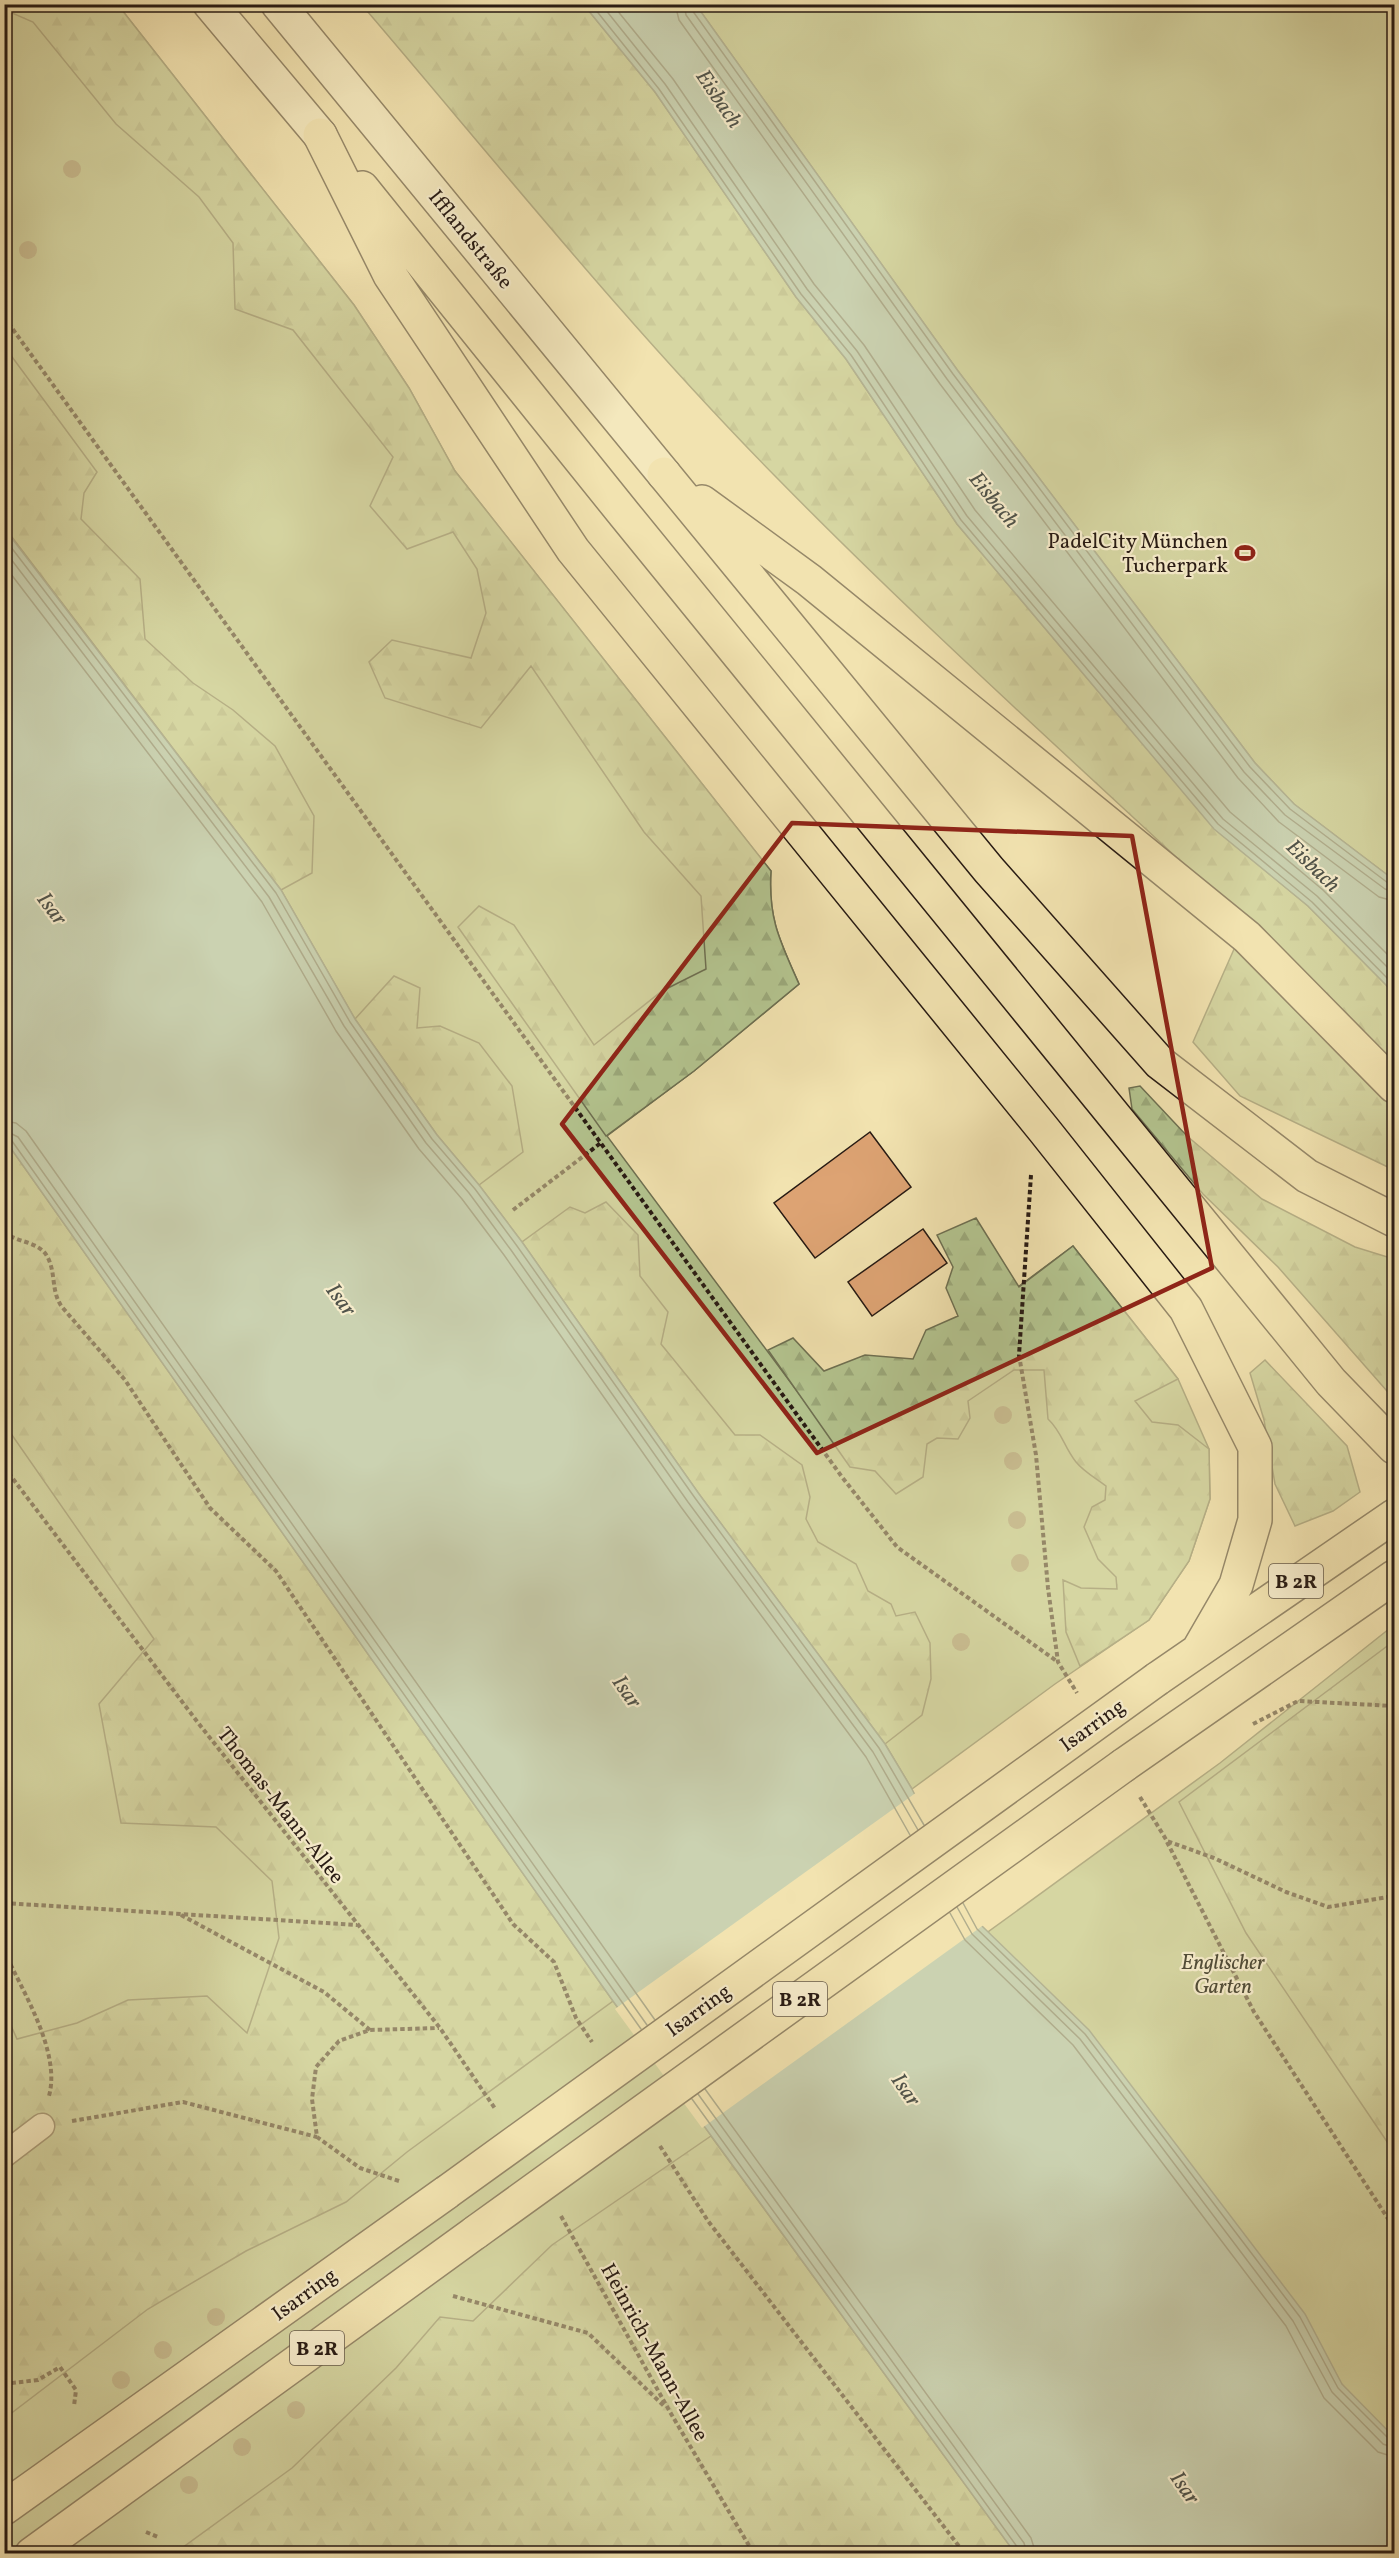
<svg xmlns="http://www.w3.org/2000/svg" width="1399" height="2558" font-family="Vollkorn,serif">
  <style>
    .green { fill: #b4c590; stroke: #6e7052; stroke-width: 1.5 }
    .forest { fill: url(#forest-firs); stroke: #6e7052; stroke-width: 1.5 }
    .water { fill: #9cbdb1; stroke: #6d7c72; stroke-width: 1.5 }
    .pier { fill: #f2e3b0 }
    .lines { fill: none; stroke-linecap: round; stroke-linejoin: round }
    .shore { stroke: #626c62; stroke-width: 1.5 }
    .building { fill: #dda373; stroke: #271a13; stroke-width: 1.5 }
    .lane-casing { stroke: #5a4c3a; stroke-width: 27 }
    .secondary-casing { stroke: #271a13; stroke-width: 36 }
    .highway-casing { stroke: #271a13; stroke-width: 36 }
    .path { stroke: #271a13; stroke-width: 4; stroke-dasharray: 4.5 3; stroke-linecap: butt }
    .lane { stroke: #f7edcc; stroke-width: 24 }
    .secondary { stroke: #f7edcc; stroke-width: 33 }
    .highway { stroke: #f2e3b0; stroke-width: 33 }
    .highway-bridge-casing { stroke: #271a13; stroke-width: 36; stroke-linecap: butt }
    .highway-bridge { stroke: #f2e3b0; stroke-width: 33 }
    .tree { fill: #99906e }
    .marked { fill: none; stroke: #8f2418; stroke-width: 4.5; stroke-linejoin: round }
    .labels { text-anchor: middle; stroke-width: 4.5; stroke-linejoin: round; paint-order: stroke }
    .shield { fill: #f7edcc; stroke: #65594a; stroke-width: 1.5 }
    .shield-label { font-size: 20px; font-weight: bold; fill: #271a13 }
    .street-label { font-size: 21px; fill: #271a13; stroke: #f7edcc }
    .poi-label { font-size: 21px; fill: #271a13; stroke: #f7edcc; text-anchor: end }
    .park-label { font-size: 21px; font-style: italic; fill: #514d38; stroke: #f7edcc }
    .water-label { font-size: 22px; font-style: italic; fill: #50534a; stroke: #f7edcc }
  </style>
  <defs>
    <pattern id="forest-firs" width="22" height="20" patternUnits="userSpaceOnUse" patternTransform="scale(1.5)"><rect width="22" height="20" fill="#b4c590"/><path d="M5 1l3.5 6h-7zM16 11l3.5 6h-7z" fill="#9ba97b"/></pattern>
  </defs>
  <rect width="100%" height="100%" fill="#f2e3b0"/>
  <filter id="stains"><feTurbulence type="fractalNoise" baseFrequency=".00333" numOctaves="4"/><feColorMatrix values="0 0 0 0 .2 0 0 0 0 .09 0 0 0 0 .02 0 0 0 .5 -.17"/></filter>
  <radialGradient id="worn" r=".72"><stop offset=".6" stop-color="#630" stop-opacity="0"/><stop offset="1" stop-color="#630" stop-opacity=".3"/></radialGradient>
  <path class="green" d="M5,5h113l236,300 55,83 46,83 316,400c-3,48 9,70 28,113l-105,87 -87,65 219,294 247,-184 105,133 31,70 1,50 -21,62 -40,59 -94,64 -143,105 -27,-45 -186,-250 -177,-252 -43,-57 -42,-50 -82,-116 -74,-129 -276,-362z
    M696,5h698v875l-100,-76 -39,-41 -297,-392z
    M4,1140l609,861 402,552h-1010z
    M1394,1625v873l-413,-561 239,-174z"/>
  <path class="forest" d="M4,5h114l236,300 55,83 46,83 316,400c-3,48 9,70 28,113l-105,87 -88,65 -148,-209 21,-21 35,19 80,120 68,-54 44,-22 -5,-73 -57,-64 -113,-166 -50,62 -96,-30 -16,-36 23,-22 79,18 15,-45 -9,-44 -24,-37 -46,17 -37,-43 23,-49 -100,-127 -58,-21 -2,-66 -34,-46 -83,-73 -83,-102 -28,-12z
    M362,5h222l71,87 141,205 50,62 111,165 257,304 94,78 86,87v177l-154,-74 -47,-54 53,-120c-157,-147 -319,-291 -470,-445 -147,-149 -278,-313 -414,-472z
    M4,346l93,126 -13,21 -3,26 59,60 5,60 48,44 40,27 42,36 39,70 -2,57 -31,17 -276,-362z
    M394,976l26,12 -3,40 23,-2 39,17 33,43 11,66 -44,33 -42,-50 -82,-116z
    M1140,1086l47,50 75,63 93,48 39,12v140l-116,-132 -75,-73 -71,-85 -3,-21z
    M5,1140l608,861 -206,151 -61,50 -100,49 -98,58 -143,109 -1,-408 13,29 60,-16 51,-23 79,-4 40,37 32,-95 -7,-57 -56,-54 -95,-4 -22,-119 55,-65 -149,-214z
    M606,1202l32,33 2,41 28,36 -7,32 74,91h25l42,30 8,32 -4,22 12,23 38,22 12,27 23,13 5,12 19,-4 15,31 1,36 -9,36 -37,29 -186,-250 -177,-252 48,-35 15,6z
    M976,1218l43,69 54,-41 105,133 -43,22 17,21 26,3 31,24 1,50 -21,62 -40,59 -69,46 -14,-34 -3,-52 18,8 36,1 -1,-12 -18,-18 -14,-32 8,-20 13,-7 1,-14c-9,-7 -22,-14 -30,-24 -12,-15 -14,-30 -28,-43l-4,-49h-30l-46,31 2,17 -12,21 -21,-1 -10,6 -4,33 -27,17 -21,-23 -25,-4 -82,-117 25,-12 31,33 41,-16 48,4 13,-29 32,-14 -12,-28 7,-21 -16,-32z
    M1265,1360l82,86 13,46 -27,19 -38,15 -20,-42 -11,-64 -14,-47z
    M1394,1641v511l-148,-219 -67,-131z
    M711,2136l304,417h-840l117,-85 104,-100 44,-51 33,4 79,-76z"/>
  <path class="water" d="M584,5h112l262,366 297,392 39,41 100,76v113l-86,-87 -94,-77 -257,-305 -111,-165 -50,-62 -141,-205z
    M4,528l277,362 74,129 82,116 42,50 43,57 177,252 186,250 27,45 69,136 108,105 216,284 37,70 52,53v116h-379l-402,-552 -608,-861z"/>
  <path class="pier" d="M917,1792l68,132 -283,204 -87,-119z"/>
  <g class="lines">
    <path class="shore" d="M591,4l68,85 142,205 50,61 110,165 257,304 94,78 82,83
      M601,4l64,80 142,205 50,62 110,165 256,303 94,77 77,78
      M612,4l61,75 141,205 50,61 111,165 255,302 93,78 71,71
      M675,4l4,16 261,364 298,394 41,44 100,75 15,4
      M684,4l2,11 261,364 297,393 41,43 100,74 9,3
      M691,4l1,6 261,364 297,393 40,42 98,74 6,1
      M4,538l272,355 74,129 82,117 43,50 42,57 178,252 184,250 45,77
      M4,550l265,347 75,129 82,117 43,50 42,57 177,252 185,250 45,78
      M4,565l258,337 74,129 83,118 43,50 42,56 177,252 185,250 44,78
      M4,1121l12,2 10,8 629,889
      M4,1130l14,7 629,888
      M4,1138l8,3 629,888
      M963,1903l14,26 108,105 215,283 38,71 50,50 6,2
      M957,1907l15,27 108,105 213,282 39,71 51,52 11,4
      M950,1913l15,27 108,105 213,281 38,72 54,54 16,5
      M705,2089l326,449 5,16
      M698,2094l326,449 3,11
      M692,2099l326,449 1,6"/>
  </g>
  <path class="building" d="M870,1132l41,55 -96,71 -41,-55z
    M923,1229l24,34 -75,53 -24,-34z"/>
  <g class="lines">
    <g class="lane-casing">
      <path id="lane" d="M4,2155l38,-29"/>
    </g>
    <g class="secondary-casing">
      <path id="secondary" d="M210,4l110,131
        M278,4l386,470"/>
    </g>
    <g class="highway-casing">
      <path id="highway" d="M320,135l70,140 183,275 471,580 142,179 69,138v73l-19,65 -37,64
        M362,188l263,327 706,867 63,65
        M664,474l325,396 171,193 147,113 87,44
        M702,502l107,78 438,357 147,149
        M1157,1679l237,-163
        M1124,1765l270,-188
        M4,2508l443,-316
        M32,2554l444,-322"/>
    </g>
    <path class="path" d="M4,317l838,1160 55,70 161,115
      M1031,1175l-12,180 17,100 12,133 10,74 19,31
      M513,1210l89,-68
      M4,1232c13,11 36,9 44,26 8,16 3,34 14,49l63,73 85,128 66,63 237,353 41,38 22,56 16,24
      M4,1467l195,257 241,304 56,82
      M1253,1724l45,-23 96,5
      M1140,1797l27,44 47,17 72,34 42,15 66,-11
      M1167,1842l87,170 140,216
      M4,1903l353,22
      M181,1915l143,77 46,38
      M4,1951c19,41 57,101 45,145
      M72,2121l111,-19 134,35
      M660,2146l48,75 257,333
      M399,2181l-39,-13 -43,-31 -5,-38 4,-32 23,-26 31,-11 69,-2
      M561,2216l109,196 84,142
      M453,2296l135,37 77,74
      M4,2384l34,-4 22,-13 16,23 -2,16
      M146,2532l12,5
      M143,2549l3,5"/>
    <use href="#lane" class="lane"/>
    <use href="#secondary" class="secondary"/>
    <use href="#highway" class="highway"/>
    <g class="highway-bridge-casing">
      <path id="highway-bridge" d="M447,2192l710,-513
        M476,2232l648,-467"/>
    </g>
    <use href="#highway-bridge" class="highway-bridge"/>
  </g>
  <g class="tree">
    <circle cx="72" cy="169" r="9"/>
    <circle cx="28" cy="250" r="9"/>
    <circle cx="1003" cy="1415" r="9"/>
    <circle cx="1013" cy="1461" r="9"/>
    <circle cx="1017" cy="1520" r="9"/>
    <circle cx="1020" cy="1563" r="9"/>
    <circle cx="961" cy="1642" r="9"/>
    <circle cx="216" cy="2317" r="9"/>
    <circle cx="163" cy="2350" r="9"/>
    <circle cx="121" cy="2380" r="9"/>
    <circle cx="296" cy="2410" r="9"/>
    <circle cx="242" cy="2447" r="9"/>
    <circle cx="189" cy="2485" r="9"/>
  </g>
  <path d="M0 0H1399V2558H0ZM792,823l340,13 80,432 -395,185 -255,-329z" fill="#f2e3b0" fill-opacity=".55" fill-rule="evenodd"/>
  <path class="marked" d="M792,823l340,13 80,432 -395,185 -255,-329z"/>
  <defs>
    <g id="stadium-bare" transform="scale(1.62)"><path d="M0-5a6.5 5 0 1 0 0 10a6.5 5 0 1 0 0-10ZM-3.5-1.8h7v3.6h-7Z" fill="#8f2418" stroke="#f7edcc" stroke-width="2.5" paint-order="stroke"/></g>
  </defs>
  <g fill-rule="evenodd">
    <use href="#stadium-bare" x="1245" y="553"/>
  </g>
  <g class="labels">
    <g class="shield">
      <rect x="1269" y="1564" width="54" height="34" rx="4.5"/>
      <rect x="773" y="1982" width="54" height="34" rx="4.5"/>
      <rect x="290" y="2331" width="54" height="34" rx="4.5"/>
    </g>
    <g class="shield-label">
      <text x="1296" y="1588">B 2R</text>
      <text x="800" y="2006">B 2R</text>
      <text x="317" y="2355">B 2R</text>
    </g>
    <g class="street-label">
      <text transform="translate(471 239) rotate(51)" y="7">Ifflandstraße</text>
      <text transform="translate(1092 1725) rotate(-36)" y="7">Isarring</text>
      <text transform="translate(281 1805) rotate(52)" y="7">Thomas-Mann-Allee</text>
      <text transform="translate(698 2010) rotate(-36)" y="7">Isarring</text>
      <text transform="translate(304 2294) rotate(-36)" y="7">Isarring</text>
      <text transform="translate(655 2352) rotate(61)" y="7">Heinrich-Mann-Allee</text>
    </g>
    <g class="poi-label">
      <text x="1228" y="548">PadelCity München<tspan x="1228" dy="24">Tucherpark</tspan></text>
    </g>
    <g class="park-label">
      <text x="1223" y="1969">Englischer<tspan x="1223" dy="24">Garten</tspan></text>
    </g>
    <g class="water-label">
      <text transform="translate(720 98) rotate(56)" y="8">Eisbach</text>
      <text transform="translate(995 499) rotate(51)" y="8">Eisbach</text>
      <text transform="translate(1314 865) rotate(44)" y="8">Eisbach</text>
      <text transform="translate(53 908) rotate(53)" y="8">Isar</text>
      <text transform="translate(342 1299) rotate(53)" y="8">Isar</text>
      <text transform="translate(628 1691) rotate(55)" y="8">Isar</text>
      <text transform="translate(907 2089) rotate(55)" y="8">Isar</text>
      <text transform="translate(1186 2487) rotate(55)" y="8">Isar</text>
    </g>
  </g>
  <rect width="1399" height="2558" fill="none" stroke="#f2e3b0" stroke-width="24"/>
  <rect x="6" y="6" width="1387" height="2546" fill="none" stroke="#271a13" stroke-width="3"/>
  <rect x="12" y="12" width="1375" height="2534" fill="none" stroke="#271a13" stroke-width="1.5"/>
  <rect width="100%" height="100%" filter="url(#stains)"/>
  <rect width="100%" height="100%" fill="url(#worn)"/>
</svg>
